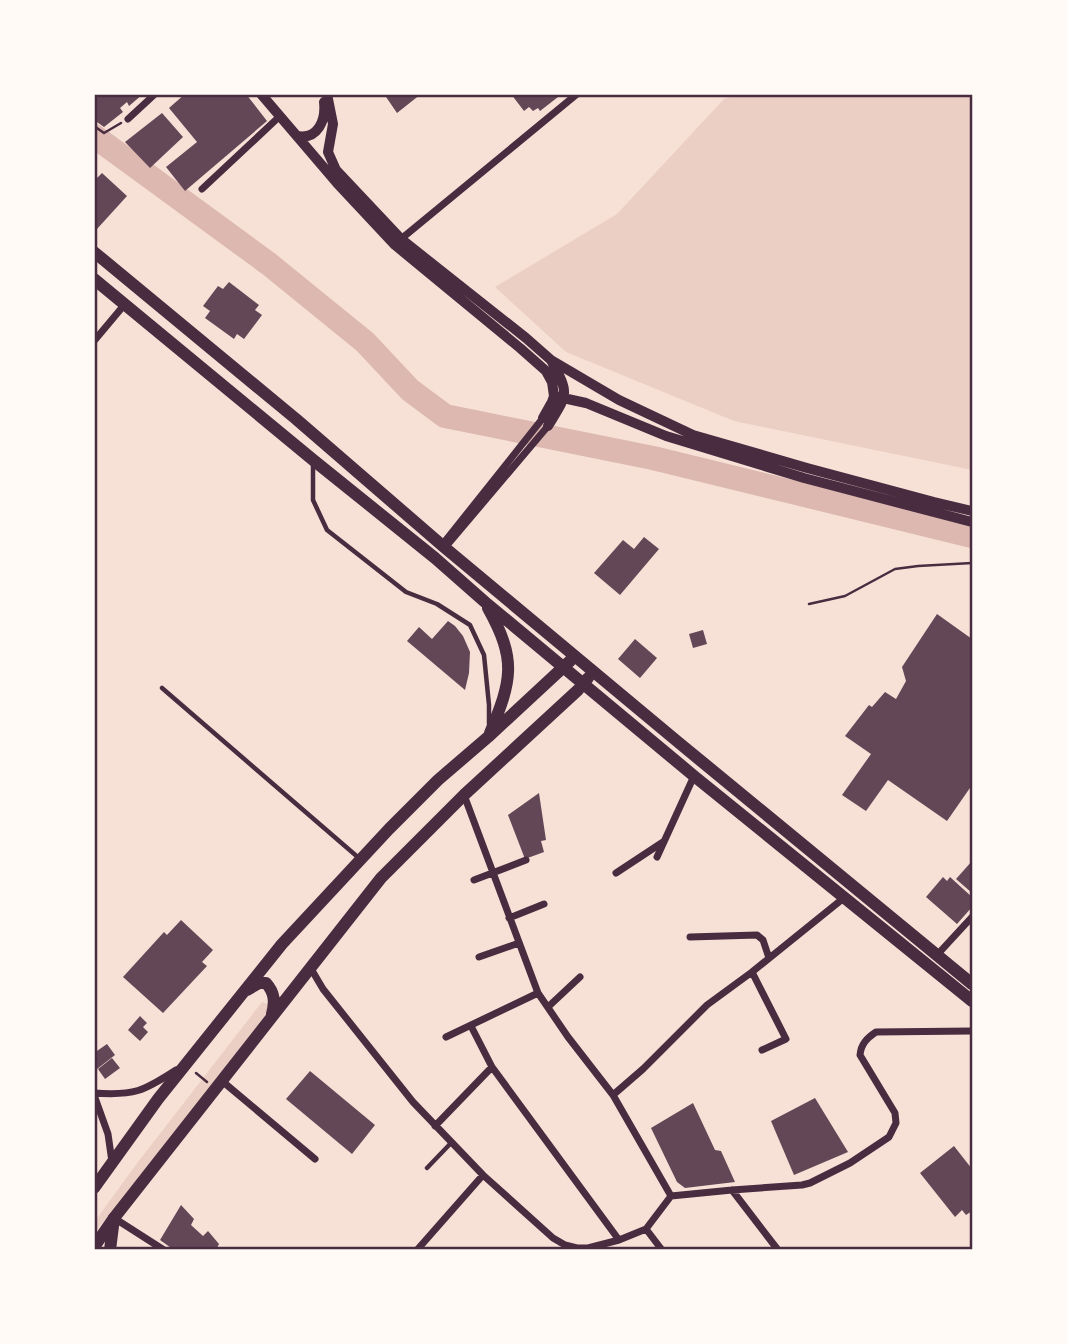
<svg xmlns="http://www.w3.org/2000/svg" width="1067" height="1344" font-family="'Golos Text',sans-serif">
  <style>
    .green { fill: #ebcfc5 }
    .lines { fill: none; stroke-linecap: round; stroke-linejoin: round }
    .river { stroke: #dcb8b0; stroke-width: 24 }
    .building { fill: #644757 }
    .path { stroke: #4a2c40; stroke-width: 2.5 }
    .service { stroke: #4a2c40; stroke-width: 4.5 }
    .minor { stroke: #4a2c40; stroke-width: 7 }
    .tertiary { stroke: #4a2c40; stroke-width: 10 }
    .secondary { stroke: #4a2c40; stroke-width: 12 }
    .primary { stroke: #4a2c40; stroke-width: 12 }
    .neatline { fill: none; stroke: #4a2c40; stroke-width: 2.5 }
  </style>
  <rect width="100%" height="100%" fill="#f7e1d7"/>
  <path class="green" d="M734,95h238v375l-238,-49 -168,-69 -71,-65 122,-73 107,-115z
    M262,1002l9,3 -1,7 -175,220v-11l43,-59z"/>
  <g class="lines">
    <path class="river" d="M94,136l175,128 96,78 45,48 35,26 208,42 319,78"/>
  </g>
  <path class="building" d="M94,94h49l-14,12 -2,-4 -7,6 3,4 -19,15 -10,-7z
    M185,94h61l21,27 -82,70 -19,-24 31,-25 -28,-34z
    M384,94h37l-24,19z
    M511,94h44l3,3 -18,14 -2,-3 -5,3 -4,-4 -5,4z
    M162,113l21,24 -33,31 -25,-26z
    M102,173l25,23 -30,33 -3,-2v-46z
    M229,282l30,23 -4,5 7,5 -18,24 -7,-5 -3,5 -29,-21 5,-7 -7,-5 15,-20 5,3z
    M644,537l15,12 -39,46 -26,-22 29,-33 11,9z
    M937,614l35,25v146l-25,36 -59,-41 -22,31 -24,-16 29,-41 -26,-18 24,-31 3,2 13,-15 11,7 10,-18 -4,-14z
    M448,621l7,5 8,10 7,16 -1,21 -4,17 -58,-49 12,-14 13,12z
    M703,630l4,14 -14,4 -4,-14z
    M635,639l22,19 -17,20 -22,-19z
    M539,793l7,47 -5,1 3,11 -19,7 -17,-44z
    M972,861v32l-16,-14z
    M943,877l4,4 3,-4 22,20v10l-15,17 -31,-27z
    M181,920l32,30 -11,12 5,4 -44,47 -40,-36 41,-45 3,3z
    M140,1016l7,7 -4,4 5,5 -8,9 -12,-11z
    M107,1044l8,11 -18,14 -3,-4v-12z
    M112,1058l8,10 -15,11 -7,-10z
    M310,1071l65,54 -23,29 -66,-55z
    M815,1098l33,54 -54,23 -23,-54z
    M693,1103l22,47 6,1 14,31 -50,6 -8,-6 -26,-54z
    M954,1146l18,23v42l-6,4 -4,-5 -7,7 -35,-44z
    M181,1205l13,14 -3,6 12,11 5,-5 11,13 -3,6h-42l-14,-10z"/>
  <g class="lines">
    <path class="path" d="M94,126l10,7 17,-10
      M809,604l36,-8 50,-27 23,-3 54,-3
      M196,1073l11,9"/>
    <path class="service" d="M313,464v36l14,30 79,62 31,12 33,21 14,30 5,50v19
      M162,688l198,171
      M427,1168l24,-25"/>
    <path class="minor" d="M128,119l27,-25
      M202,189l78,-73
      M401,239l176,-145
      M94,341l31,-37
      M445,546l4,-3 99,-117
      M444,547l2,-7 97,-122
      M464,795l74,198 30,44 45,58 58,101
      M657,857l37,-81
      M616,873l47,-31
      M474,880l52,-20
      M509,918l35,-14
      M690,937l67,-2 6,5 6,18
      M937,955l35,-38
      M479,957l40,-14
      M310,967l13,22 90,113 70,73 70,63 12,7 12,3h11l31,-8 27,-11 25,-33 61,-6 70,-5 8,-2 40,-20 39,-26 7,-14 -1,-10 -35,-58c1,-11 7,-17 16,-23l96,-1
      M752,972l34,67 -24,11
      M548,1007l32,-30
      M471,1026l21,41 127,173
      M446,1037l92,-44
      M222,1081l93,78
      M94,1093c40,3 50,-2 82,-23
      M94,1095l14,39 4,28
      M613,1095l30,-26 64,-64 45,-33 93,-75
      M435,1126l57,-59
      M732,1190l46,60
      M114,1218l50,32
      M646,1229l16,21
      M417,1250l66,-75"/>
    <path class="tertiary" d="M261,94l76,89 58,62 125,103 26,23 6,11 2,14 -2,6 -9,16
      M327,94l6,30 -5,28 8,18 65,69 125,99 25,22 68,40 74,35 114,33 127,34 38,9
      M297,136c21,4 29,-16 27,-34
      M554,396l32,7 80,33 138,42 168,44
      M548,426c18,-30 23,-31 4,-64"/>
    <path class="secondary" d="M110,1250l4,-32"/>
    <path class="primary" d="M94,252l202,167 148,128 234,195 294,242
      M94,279l218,180 123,99 50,44 209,174 278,225
      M488,608c29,52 24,72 2,125
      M247,990l12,-7h7c9,10 9,19 6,31
      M94,1188l64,-89 124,-155 107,-115 49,-49 50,-43 82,-76
      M94,1247l20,-29 267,-340 83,-83 114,-105 10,-12"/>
  </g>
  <rect width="1067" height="1344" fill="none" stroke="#fffaf5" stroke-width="192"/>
  <rect x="96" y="96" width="875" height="1152" class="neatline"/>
</svg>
